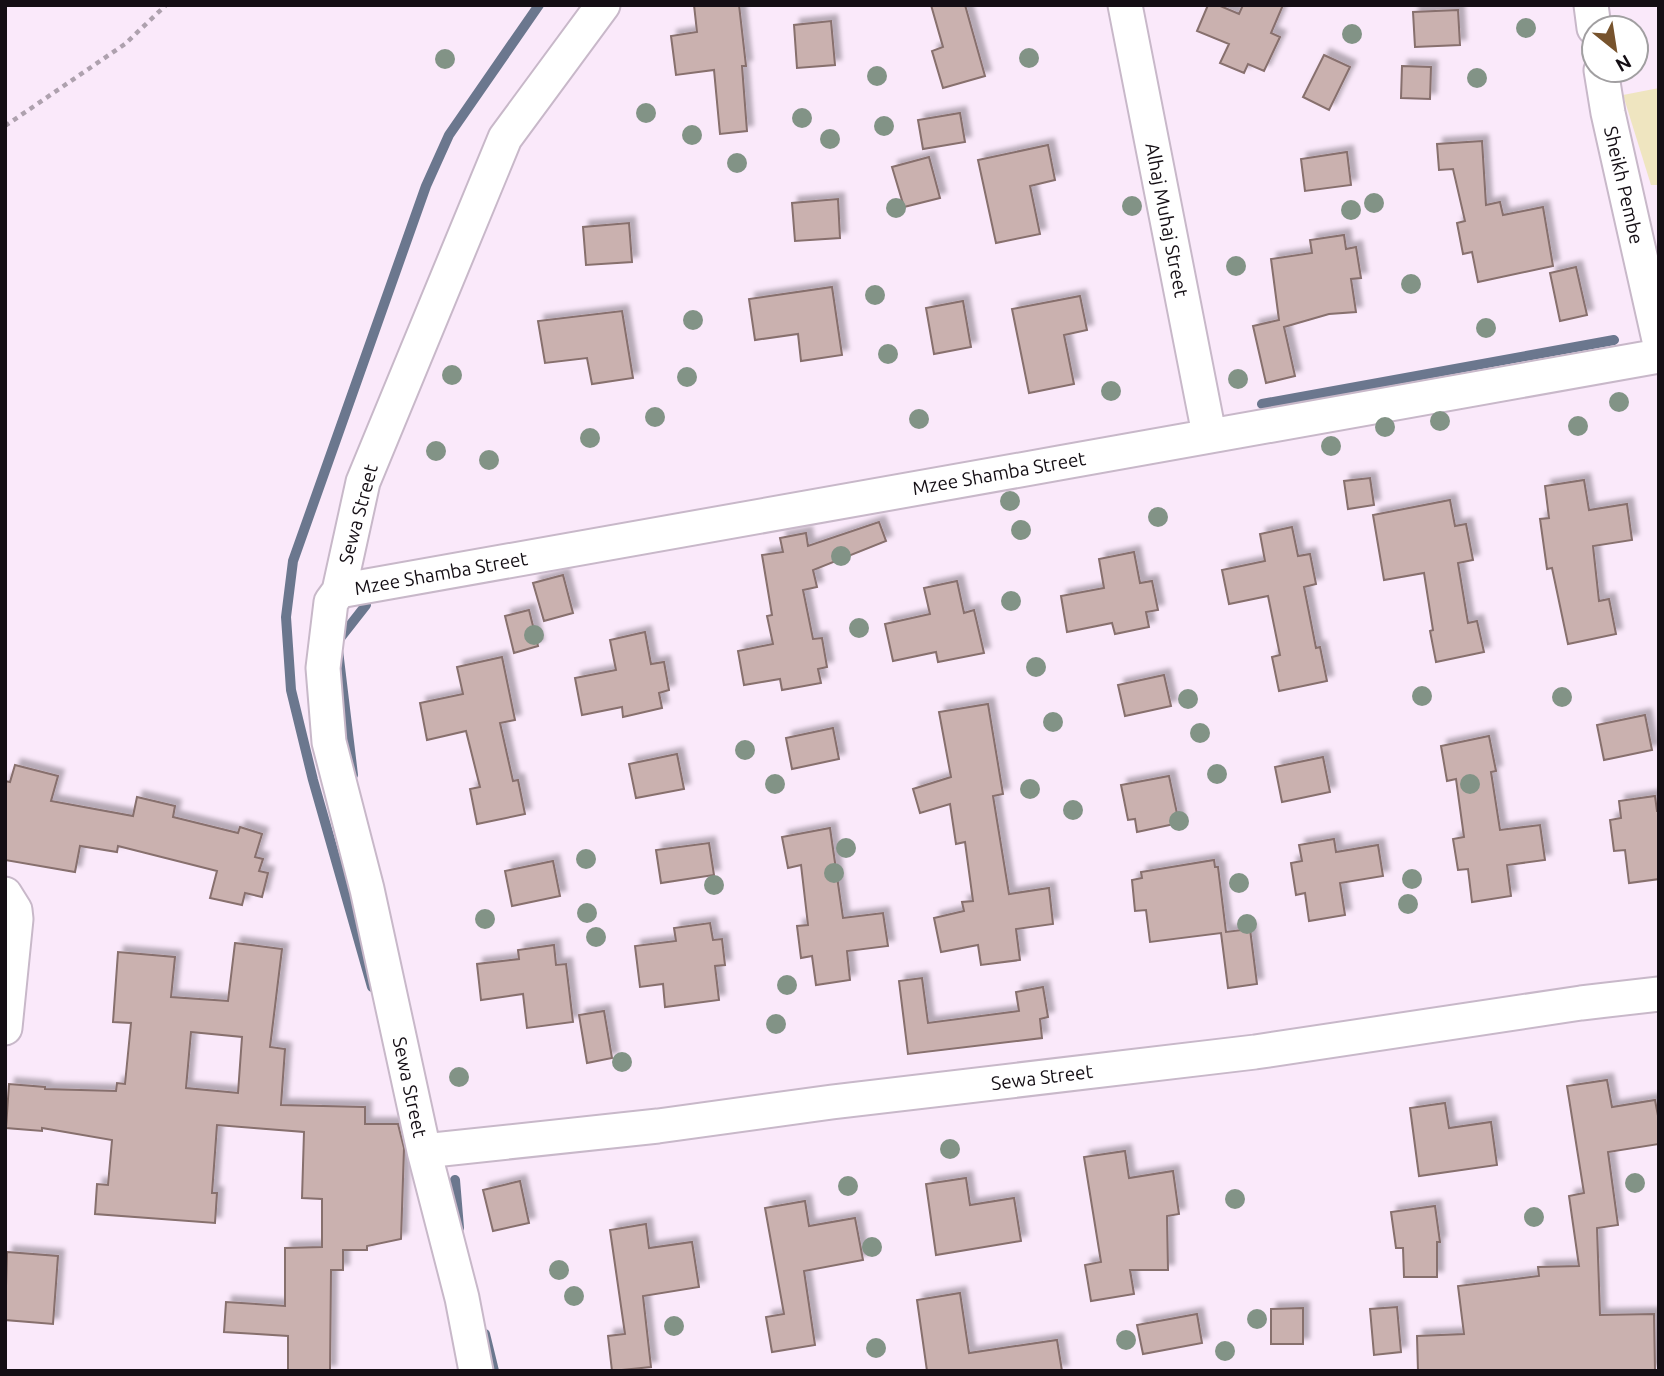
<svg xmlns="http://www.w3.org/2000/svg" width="1664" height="1376" font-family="Ubuntu,sans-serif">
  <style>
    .sand { fill: #efe5c0 }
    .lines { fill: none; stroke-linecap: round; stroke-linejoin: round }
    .stream { stroke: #6b778e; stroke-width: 10 }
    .building { fill: #cab1af; stroke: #876f6d; stroke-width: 2; fill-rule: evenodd; filter: url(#shadow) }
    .minor-casing { stroke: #c8b8c9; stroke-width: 37 }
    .path { stroke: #aea1ae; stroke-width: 4.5; stroke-dasharray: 5 5; stroke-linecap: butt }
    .minor { stroke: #fff; stroke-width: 33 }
    .tree { fill: #829386 }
    .labels { text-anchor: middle; stroke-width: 5; stroke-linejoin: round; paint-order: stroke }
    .street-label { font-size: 19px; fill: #140e14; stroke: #fff }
  </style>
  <defs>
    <filter id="shadow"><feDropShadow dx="6" dy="-6" stdDeviation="2" flood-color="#0004"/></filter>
  </defs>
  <rect width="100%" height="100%" fill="#fae9fa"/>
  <path class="sand" d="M1659,88v97h-8l-28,-90z"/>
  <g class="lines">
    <path class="stream" d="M1262,404l352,-64
      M353,775l-16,-133 29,-37
      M372,987l-59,-207 -22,-90 -5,-73 7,-56 133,-375 23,-51 90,-130
      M455,1180l4,48
      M485,1334l9,37"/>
  </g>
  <path class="building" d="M694,5h45l7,61h-4l5,65 -27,3 -6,-64 -38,5 -5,-39 26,-4z
    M931,5h34l20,71 -42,12 -11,-37 11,-4z
    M1208,5h10l21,9 4,-9h40l-12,28 9,4 -16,34 -16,-7 -4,9 -24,-10 9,-19 -32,-13z
    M1458,10l2,35 -45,2 -2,-35z
    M831,21l4,44 -38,3 -3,-43z
    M1324,55l26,12 -21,43 -26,-13z
    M1402,66l29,1 -1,32 -29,-1z
    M960,113l5,29 -42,7 -5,-29z
    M1482,141l4,64 14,-3 3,13 40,-8 10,59 -75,16 -6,-30 -9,2 -6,-31 8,-2 -12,-52 -14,1 -2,-26z
    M1048,145l7,35 -25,6 10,48 -44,9 -18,-83z
    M1347,152l4,33 -46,6 -4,-32z
    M929,157l11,41 -36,9 -12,-40z
    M838,199l2,39 -45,3 -3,-38z
    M629,223l3,39 -46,3 -3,-38z
    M1344,235l2,14 10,-2 5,31 -10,1 5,33 -27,2 -45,13 11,49 -29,7 -13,-57 26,-6 -8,-61 41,-6 -2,-13z
    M1576,267l11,48 -27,6 -10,-48z
    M832,287l10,68 -41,6 -3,-27 -43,6 -6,-41z
    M1080,296l7,34 -23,5 10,49 -45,9 -17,-84z
    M963,301l8,46 -37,7 -8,-46z
    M622,311l11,67 -41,6 -5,-26 -42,5 -7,-42z
    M1370,478l4,27 -26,4 -4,-28z
    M1584,480l5,30 38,-6 5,36 -39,6 6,55 10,-2 7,35 -48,10 -16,-76 -5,1 -7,-50 9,-1 -4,-32z
    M1450,500l5,26 11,-2 7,36 -15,3 10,60 9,-2 7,31 -48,10 -6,-31 3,-1 -9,-57 -40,7 -11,-65z
    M879,522l7,19 -73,29 4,17 -14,3 10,49 9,-1 5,29 -9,2 3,14 -39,7 -2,-11 -36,6 -6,-34 35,-7 -6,-28 5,-1 -10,-60 21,-3 -3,-14 26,-5 2,13z
    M1292,527l6,29 12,-2 6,30 -12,3 12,61 4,-1 7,34 -48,10 -7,-34 8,-2 -12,-59 -39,8 -7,-34 43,-9 -5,-27z
    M1134,552l6,31 12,-2 6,29 -12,2 3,15 -34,7 -3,-11 -45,9 -6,-36 43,-8 -5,-29z
    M563,575l10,38 -29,8 -11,-38z
    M957,581l7,32 10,-3 10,43 -46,9 -2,-10 -43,9 -8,-37 45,-10 -6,-26z
    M529,610l9,36 -24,7 -9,-37z
    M645,632l6,32 13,-2 5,28 -10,3 3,15 -39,9 -1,-10 -40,8 -7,-37 41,-8 -6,-30z
    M502,657l13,63 -15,3 13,58 5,-1 7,34 -48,10 -7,-35 10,-2 -14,-56 -39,9 -7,-37 43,-9 -6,-27z
    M1164,675l7,31 -46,10 -7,-31z
    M988,704l15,90 -10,2 16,98 40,-6 4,36 -37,5 4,31 -39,5 -3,-20 -37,7 -7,-34 30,-7 -2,-9 11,-1 -8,-59 -9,2 -6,-40 -30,9 -7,-24 38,-12 -12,-65z
    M1645,715l7,35 -48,10 -7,-35z
    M833,728l6,31 -47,10 -6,-31z
    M1489,736l7,35 -5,1 9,58 40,-5 5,35 -38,5 4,31 -39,6 -4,-33 -10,1 -5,-31 11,-2 -8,-58 -9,2 -6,-35z
    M677,754l7,35 -48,9 -7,-34z
    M1323,757l7,35 -48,10 -7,-35z
    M15,765l43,11 -7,25 82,15 4,-19 38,9 -2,11 65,16 2,-6 22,7 -7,23 8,2 -4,12 9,2 -6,24 -17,-4 -3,12 -32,-7 7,-27 -99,-25 -1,6 -37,-6 -5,26 -70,-12v-79l5,1z
    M1169,776l10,47 -42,9 -2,-13 -7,1 -7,-35z
    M1655,796l2,15h2v68l-30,4 -4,-33 -11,1 -4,-31 11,-2 -2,-17z
    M830,828l13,90 40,-5 5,33 -41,5 3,29 -34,5 -4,-29 -11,2 -4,-32 11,-1 -7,-60 -13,3 -6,-31z
    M1334,839l2,13 42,-7 5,31 -43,7 5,32 -36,6 -4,-28 -9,2 -5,-32 11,-2 -3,-16z
    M709,843l5,32 -53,8 -5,-33z
    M1214,860l1,7h3l8,65 24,-3 7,55 -29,4 -7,-55 -71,9 -4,-32 -11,1 -3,-31 10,-2 -1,-6z
    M553,861l7,35 -48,10 -7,-35z
    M710,923l3,17 9,-1 3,26 -10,1 4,34 -54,7 -2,-23 -23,3 -5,-41 41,-5 -2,-13z
    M235,943l47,6 -12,98 15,2 -4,56 84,2v17h33l6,24 -3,91 -34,7v4h-24v20h-12l-1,101h-42v-35l-64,-4 2,-30 59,4v-58l37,-1v-48l-20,-1 2,-66 -87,-7 -5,68h5l-2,30 -120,-9 2,-30 11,1 4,-45 -70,-12v3l-36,-3 3,-44 36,3v2l71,2 1,-8 8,1 6,-61 -18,-1 5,-70 57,5 -4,40 57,4zM191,1032l51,5 -4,56 -52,-5z
    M554,945l2,20 10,-1 7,58 -46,6 -4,-34 -42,6 -4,-36 42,-5 -1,-9z
    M922,978l6,45 91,-12 -3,-19 27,-5 5,30 -8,2 2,19 -134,16 -9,-73z
    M604,1011l8,47 -25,5 -8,-48z
    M1607,1080l5,27 43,-7 4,21v23l-51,8 10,73 -21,3 3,87 54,-1 1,57h-237l-1,-35 47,-2 -6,-48 81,-10 -1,-9 41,-1 -10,-70 15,-3 -17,-107z
    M1445,1103l4,25 42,-6 6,43 -78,11 -9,-68z
    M1125,1151l4,27 44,-7 6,43 -12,2 1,54h-38l4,24 -43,7 -6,-36 16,-3 -17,-105z
    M966,1178l4,27 44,-7 7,43 -85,14 -10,-71z
    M520,1181l9,42 -36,8 -10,-41z
    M805,1201l4,25 46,-8 8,42 -59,11 11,74 -43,7 -6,-35 18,-3 -19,-106z
    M1435,1206l5,36h-3v35h-33l-1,-29h-7l-5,-36z
    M646,1224l3,24 43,-6 7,45 -56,9 8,71 -39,4 -4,-35 17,-2 -15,-104z
    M7,1252l51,4 -5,68 -48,-4z
    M960,1293l9,60 88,-13 5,31h-135l-10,-71z
    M1397,1307l4,45 -27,3 -4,-46z
    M1303,1308v36h-32v-35z
    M1197,1314l5,29 -59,11 -6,-29z"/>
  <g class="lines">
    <g class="minor-casing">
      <path id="minor" d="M603,5l-98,133 -142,344 -24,109 -8,11 -8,66 6,74 38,147 57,262 234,-25 174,-24 423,-50 326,-49 78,-9
        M1125,5l84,429
        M1591,5l3,23
        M1601,70l7,43 51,227
        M339,591c440,-76 880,-158 1320,-235
        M5,894l10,16 1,9 -11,109
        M424,1151l38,147 14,73"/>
    </g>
    <path class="path" d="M5,126l120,-82 41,-39"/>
    <use href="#minor" class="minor"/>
  </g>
  <g class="tree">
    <circle cx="1526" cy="28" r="10"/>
    <circle cx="1352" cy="34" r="10"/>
    <circle cx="1029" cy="58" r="10"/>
    <circle cx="445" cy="59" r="10"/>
    <circle cx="877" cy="76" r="10"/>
    <circle cx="1477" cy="78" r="10"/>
    <circle cx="646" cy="113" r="10"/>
    <circle cx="802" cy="118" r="10"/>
    <circle cx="884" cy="126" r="10"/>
    <circle cx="692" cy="135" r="10"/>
    <circle cx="830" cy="139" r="10"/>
    <circle cx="737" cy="163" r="10"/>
    <circle cx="1374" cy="203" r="10"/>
    <circle cx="1132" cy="206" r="10"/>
    <circle cx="896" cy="208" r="10"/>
    <circle cx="1351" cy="210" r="10"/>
    <circle cx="1236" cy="266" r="10"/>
    <circle cx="1411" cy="284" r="10"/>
    <circle cx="875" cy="295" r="10"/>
    <circle cx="693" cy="320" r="10"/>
    <circle cx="1486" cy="328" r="10"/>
    <circle cx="888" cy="354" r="10"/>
    <circle cx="452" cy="375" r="10"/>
    <circle cx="687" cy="377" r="10"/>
    <circle cx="1238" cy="379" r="10"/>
    <circle cx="1111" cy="391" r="10"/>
    <circle cx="1619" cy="402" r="10"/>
    <circle cx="655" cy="417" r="10"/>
    <circle cx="919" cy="419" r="10"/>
    <circle cx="1440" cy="421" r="10"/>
    <circle cx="1578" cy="426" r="10"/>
    <circle cx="1385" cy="427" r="10"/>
    <circle cx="590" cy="438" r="10"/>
    <circle cx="1331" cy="446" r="10"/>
    <circle cx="436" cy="451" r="10"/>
    <circle cx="489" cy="460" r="10"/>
    <circle cx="1010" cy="501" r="10"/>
    <circle cx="1158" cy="517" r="10"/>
    <circle cx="1021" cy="530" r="10"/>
    <circle cx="841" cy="556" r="10"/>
    <circle cx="1011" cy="601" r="10"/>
    <circle cx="859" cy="628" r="10"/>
    <circle cx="534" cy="635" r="10"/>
    <circle cx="1036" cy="667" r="10"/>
    <circle cx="1422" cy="696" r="10"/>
    <circle cx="1562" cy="697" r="10"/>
    <circle cx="1188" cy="699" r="10"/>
    <circle cx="1053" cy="722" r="10"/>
    <circle cx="1200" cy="733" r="10"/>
    <circle cx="745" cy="750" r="10"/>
    <circle cx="1217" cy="774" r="10"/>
    <circle cx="775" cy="784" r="10"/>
    <circle cx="1470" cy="784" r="10"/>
    <circle cx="1030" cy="789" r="10"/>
    <circle cx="1073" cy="810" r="10"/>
    <circle cx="1179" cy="821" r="10"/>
    <circle cx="846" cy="848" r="10"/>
    <circle cx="586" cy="859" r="10"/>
    <circle cx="834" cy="873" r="10"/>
    <circle cx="1412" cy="879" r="10"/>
    <circle cx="1239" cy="883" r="10"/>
    <circle cx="714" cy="885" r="10"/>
    <circle cx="1408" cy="904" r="10"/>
    <circle cx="587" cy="913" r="10"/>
    <circle cx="485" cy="919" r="10"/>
    <circle cx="1247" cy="924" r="10"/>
    <circle cx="596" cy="937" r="10"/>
    <circle cx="787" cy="985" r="10"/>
    <circle cx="776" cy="1024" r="10"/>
    <circle cx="622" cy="1062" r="10"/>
    <circle cx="459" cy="1077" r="10"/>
    <circle cx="950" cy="1149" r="10"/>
    <circle cx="1635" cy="1183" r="10"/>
    <circle cx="848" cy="1186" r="10"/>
    <circle cx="1235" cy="1199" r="10"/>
    <circle cx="1534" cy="1217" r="10"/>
    <circle cx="872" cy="1247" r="10"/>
    <circle cx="559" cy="1270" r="10"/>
    <circle cx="574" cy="1296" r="10"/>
    <circle cx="1257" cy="1319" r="10"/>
    <circle cx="674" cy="1326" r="10"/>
    <circle cx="1126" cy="1340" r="10"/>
    <circle cx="876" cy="1348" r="10"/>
    <circle cx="1225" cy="1351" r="10"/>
  </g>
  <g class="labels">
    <g class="street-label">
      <text transform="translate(1624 185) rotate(77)" y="7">Sheikh Pembe</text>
      <text transform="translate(1167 220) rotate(79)" y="7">Alhaj Muhaj Street</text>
      <text transform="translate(999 473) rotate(-10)" y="7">Mzee Shamba Street</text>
      <text transform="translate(358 514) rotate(-75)" y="7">Sewa Street</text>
      <text transform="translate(441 573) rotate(-10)" y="7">Mzee Shamba Street</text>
      <text transform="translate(1042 1077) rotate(-7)" y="7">Sewa Street</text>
      <text transform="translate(410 1087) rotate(78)" y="7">Sewa Street</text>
    </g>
  </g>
  <rect width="1664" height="1376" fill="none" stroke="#140e14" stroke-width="14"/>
  <g transform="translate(1615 49) rotate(150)"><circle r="33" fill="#ffffff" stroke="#a19fa1" stroke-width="2"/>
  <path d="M0-5L12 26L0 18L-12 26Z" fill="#77532d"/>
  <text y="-10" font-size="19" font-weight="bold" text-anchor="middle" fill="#140e14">N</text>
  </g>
</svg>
